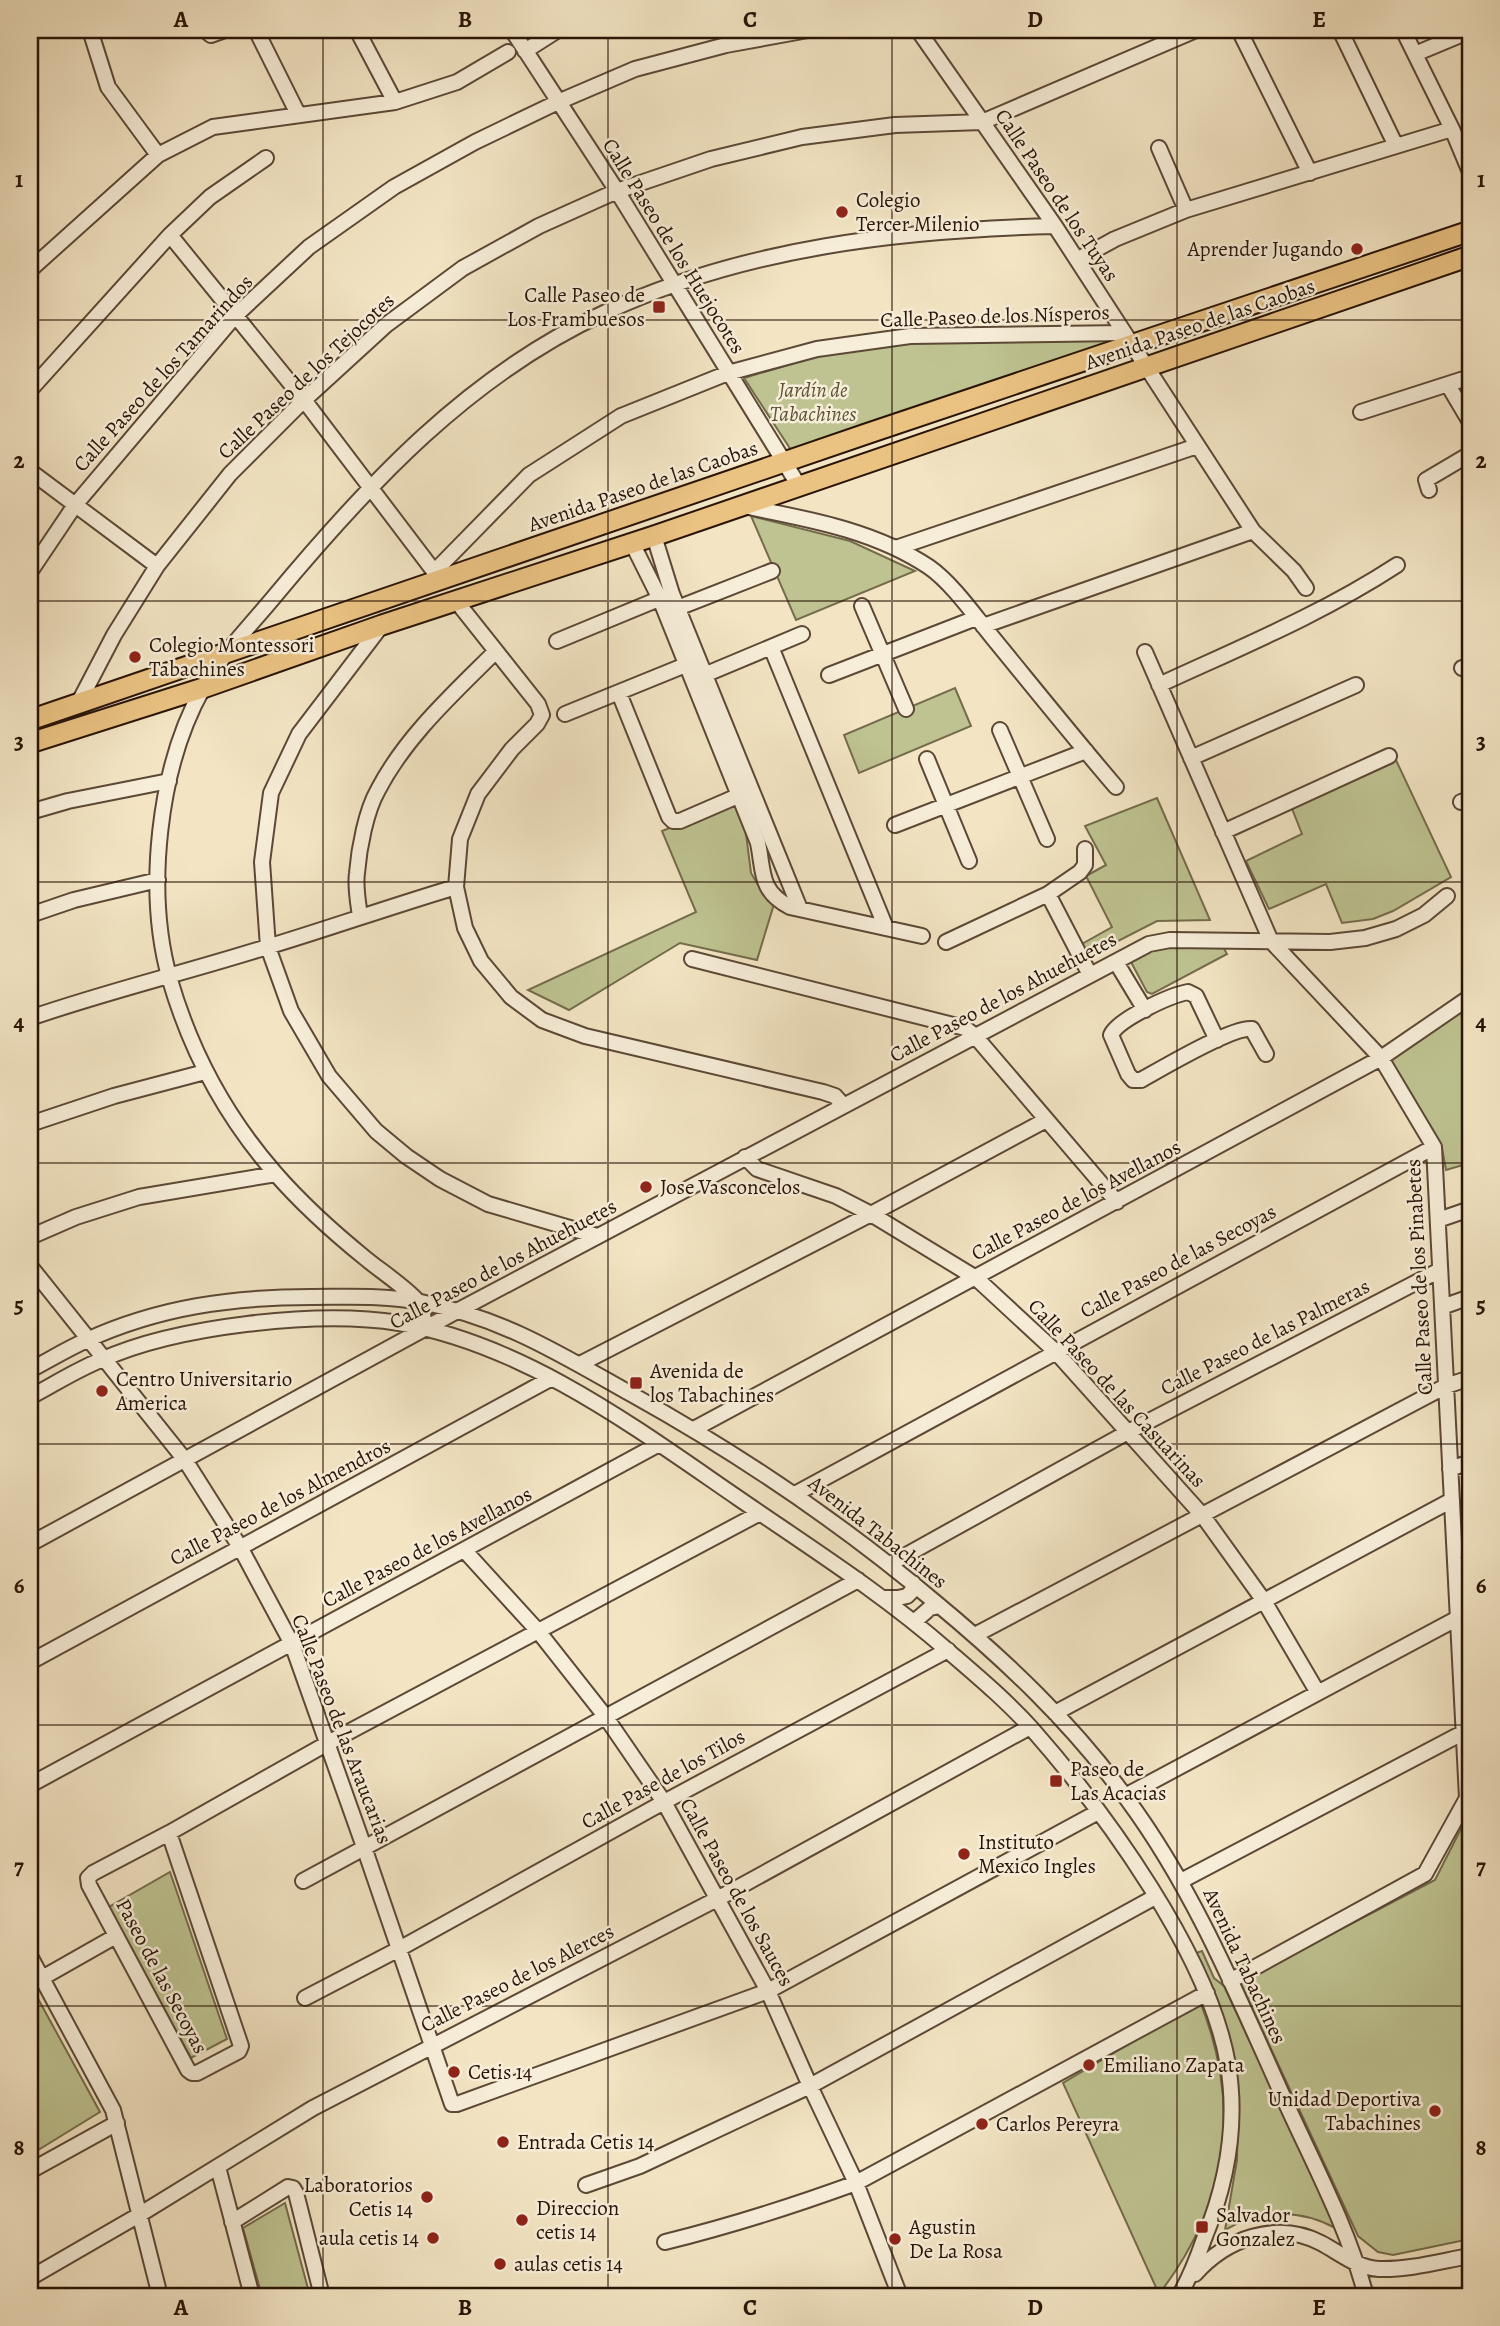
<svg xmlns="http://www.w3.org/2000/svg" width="1500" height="2326" font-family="Alegreya,serif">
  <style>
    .green { fill: #bec391; stroke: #746c4c; stroke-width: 2 }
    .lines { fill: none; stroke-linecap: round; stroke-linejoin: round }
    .minor-casing { stroke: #5c4836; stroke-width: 18 }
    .major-casing { stroke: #291407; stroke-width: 23 }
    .minor { stroke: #f7eed9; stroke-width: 14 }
    .major { stroke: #eac282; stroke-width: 19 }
    .grid { fill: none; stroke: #291407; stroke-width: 2; stroke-opacity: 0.55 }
    .poi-dot { fill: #8f2418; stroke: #f7eed9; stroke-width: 2.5 }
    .labels { text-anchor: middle; stroke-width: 5; stroke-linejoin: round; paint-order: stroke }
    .street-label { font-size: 21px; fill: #291407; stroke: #f7eed9 }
    .poi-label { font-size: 21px; fill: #291407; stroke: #f7eed9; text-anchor: start }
    .park-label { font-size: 21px; font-style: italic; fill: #5d5137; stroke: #f7eed9 }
    .neatline { fill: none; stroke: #291407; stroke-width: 2.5 }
    .grid-label { font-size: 23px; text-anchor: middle; font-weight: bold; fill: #291407 }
  </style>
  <rect width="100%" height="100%" fill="#f3e5c4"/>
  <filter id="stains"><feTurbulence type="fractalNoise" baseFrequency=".00286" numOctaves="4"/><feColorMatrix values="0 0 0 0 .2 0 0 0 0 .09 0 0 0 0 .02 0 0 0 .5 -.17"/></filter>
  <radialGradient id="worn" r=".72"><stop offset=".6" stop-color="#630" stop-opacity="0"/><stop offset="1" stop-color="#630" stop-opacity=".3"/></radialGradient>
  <path class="green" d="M1109,337l7,9 -323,107 -49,-75 74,-22 93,-15z
    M751,516l99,25 65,30 -119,49z
    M955,688l16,38 -112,47 -15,-38z
    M1395,758l56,119 -58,34 -20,8 -31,4 -16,-39 -57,25 -23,-48 56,-27 -11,-28z
    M1157,798l53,122 -53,1 -70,36 -7,-12 32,-18 -26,-51 20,-11 -21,-39z
    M734,801l11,25 6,47 10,17 13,14 -17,56 -77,-17 -111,67 -41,-20 168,-78 -34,-81z
    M1222,945l5,9 -75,40 -5,-2 -16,-30 1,-5 18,-10z
    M1470,1001v162l-24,7 -4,-22 -52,-89z
    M1470,1811v428l-77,16 -15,-3 -20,-16 -118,-254 195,-102z
    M170,1872l57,167 -36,19 -82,-151z
    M1202,1951l12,27 10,8 113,243c-36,-20 -76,-20 -112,1l12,-70 1,-45 -26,-122 -16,-40z
    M30,1984l70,128 -70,43z
    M1200,2002c42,104 28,203 -41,292l-96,-211z
    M285,2203l25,93h-48l-19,-68z"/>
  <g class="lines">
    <g class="minor-casing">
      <path id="minor" d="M90,30l18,57 50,68
        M205,30l6,5 14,-5
        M256,30l42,84
        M357,30l38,72
        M512,30l105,161 182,295
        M918,30l137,196 198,305 41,40 12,17
        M1239,30l71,143
        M1340,30l56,116
        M1403,30l49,99 18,43
        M30,31l3,-1
        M525,51l33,-21
        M1415,54l55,-23
        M1159,148l27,62
        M170,235l134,165 135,178
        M1077,260l38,-21 71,-29 266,-81
        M30,270l128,-115 55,-28 182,-25 62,-20 51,-30
        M1448,385l22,37
        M30,390l140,-155 40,-38 56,-39
        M1361,412l109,-35
        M30,471l127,95
        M1429,490l-3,-10 44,-26
        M743,506c64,13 131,24 186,61 23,16 46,49 64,71 41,50 81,100 123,149
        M654,536l18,58 128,315
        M632,543l28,56 98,244c6,29 1,48 32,64l132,29
        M896,548l301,-102
        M30,572l45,-67 160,-189 74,-69 85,-60 81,-45 83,-40 77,-33 91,-24 82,-15
        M434,572l95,-97 92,-59 107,-43 89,-24 93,-13 214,-3
        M457,602l81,102 4,11 -5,9 -25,25 -34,45 -18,45 -4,48 9,41 16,33 30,36 31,23 43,16 238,56 12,4 8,9
        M862,606l44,103
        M670,611l102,-40
        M382,625l-83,109 -28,59 -9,69 6,85 23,64 38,65 47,55 30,25 34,23 48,25 109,32
        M983,626l270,-95
        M557,641l109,-45
        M771,647l115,281
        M1145,652l126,289 110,117 53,89 33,651 -42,76 -195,107
        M1462,668l8,-2
        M829,675l147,-57
        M697,678l105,-44
        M1159,685c80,-37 163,-71 238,-120
        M619,693l50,124 4,4h7l67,-29
        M78,704l36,-69 43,-69 73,-92 74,-74 82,-75 77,-57 76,-42 78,-35 94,-32 91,-22 93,-12 87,-3 214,-92
        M565,714l128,-52
        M1000,730l47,109
        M1191,758l165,-73
        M927,759l42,102
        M1461,802l9,-3
        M30,812l38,-11 101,-20
        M895,825l191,-74
        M1223,832l166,-76
        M1048,894l42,81
        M30,915l44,-15 84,-20
        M360,916c-2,-14 -5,-30 -3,-43 2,-25 9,-62 21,-83 28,-54 76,-97 118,-139
        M946,942l102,-48 32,-22 5,-7v-16
        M692,959l273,69 10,8 142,166
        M1116,962l29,48
        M30,1018c78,-27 158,-46 237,-71 63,-19 125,-41 189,-60
        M1217,1040l-21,-44 -8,-4c-17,3 -70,27 -77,43l17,39 5,6h8c20,-11 92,-54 111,-51l14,25
        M30,1124l84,-28 91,-24
        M745,1157l12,12 79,27 35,18 105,64 80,74 147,164 61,85 54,92
        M1438,1220l32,-11
        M30,1237l46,-20 63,-20 137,-23
        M30,1266l155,194 55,87 52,97 72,203 88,257h5l311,-113 330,-179
        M1442,1307l28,-10
        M426,1329c-2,-8 -3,-19 -7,-26 -8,-12 -41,-34 -54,-45 -32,-26 -63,-54 -90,-85 -49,-56 -84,-121 -105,-193 -25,-88 -12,-212 33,-292 18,-33 47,-62 71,-91 94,-113 196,-223 332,-285 141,-65 296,-82 449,-86
        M580,1364l291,-150 175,-94
        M30,1370c19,-10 37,-21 57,-30 72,-33 146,-43 224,-43 37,0 74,-2 110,5 82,16 139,52 210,92 108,60 209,128 304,208 70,58 138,122 192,197 68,92 111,198 158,302 29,64 63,127 81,195
        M30,1397c23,-12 46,-27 71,-37 75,-34 217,-50 298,-37 125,21 237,105 339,175 71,49 144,95 209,152 29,25 60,51 85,79 73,83 178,227 196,336 10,61 -1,118 -24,174 -7,20 -14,39 -25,57
        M694,1429l687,-371 89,-61
        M1450,1469l20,-7
        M795,1494l639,-347
        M30,1544l427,-233 692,-367 21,-4 160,2 35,-4 31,-9 28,-14 23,-19
        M465,1551l73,80 67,85 59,86 104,189 42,95 46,97 44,113
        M1455,1552l15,-5
        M890,1564l238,-132 312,-162
        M884,1598h14l9,-2 5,-5 1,-8
        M914,1622l16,-14 10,-2
        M975,1635l471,-249 24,-8
        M30,1662l520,-283
        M1055,1713l397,-213
        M30,1785l629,-341
        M1125,1796l333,-178
        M169,1833l72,213 -2,5 -42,22h-5l-4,-3 -99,-185 -1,-7 5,-5 76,-40 159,-90 432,-230
        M303,1881l555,-301
        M1181,1881l289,-152
        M30,1956l83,154 47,186
        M42,1978l74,-42
        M305,1998l94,-49 265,-147 284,-152
        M218,2167l34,129
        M30,2171l87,-48
        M586,2185l54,-19 170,-80 345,-189
        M232,2222l56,-35 5,1 3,5 26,103
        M665,2242c65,-16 128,-36 191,-59l351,-190
        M1195,2274c31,-35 81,-54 126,-31 19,10 36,25 58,26 30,1 62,-8 91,-13
        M30,2278l109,-63 174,-107 406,-210 311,-171"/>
    </g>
    <g class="major-casing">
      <path id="major" d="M30,720l839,-287 601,-202
        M30,743l173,-55 179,-63 272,-89 816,-280"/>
    </g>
    <use href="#minor" class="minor"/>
    <use href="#major" class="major"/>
  </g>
  <path class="grid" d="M323,30v2266M608,30v2266M892,30v2266M1177,30v2266M30,320h1440M30,601h1440M30,882h1440M30,1163h1440M30,1444h1440M30,1725h1440M30,2006h1440"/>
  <g class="poi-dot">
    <circle cx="842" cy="212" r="7"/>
    <circle cx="1357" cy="249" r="7"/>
    <rect x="652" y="300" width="14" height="14" rx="3.5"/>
    <circle cx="135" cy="657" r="7"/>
    <circle cx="646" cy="1187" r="7"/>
    <rect x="629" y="1376" width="14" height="14" rx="3.5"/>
    <circle cx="102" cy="1391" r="7"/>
    <rect x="1049" y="1774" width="14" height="14" rx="3.5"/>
    <circle cx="964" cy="1854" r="7"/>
    <circle cx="1089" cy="2065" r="7"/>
    <circle cx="454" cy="2072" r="7"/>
    <circle cx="1435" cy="2111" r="7"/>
    <circle cx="982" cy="2124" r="7"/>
    <circle cx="503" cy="2142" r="7"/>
    <circle cx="427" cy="2197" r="7"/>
    <circle cx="522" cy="2220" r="7"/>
    <rect x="1195" y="2220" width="14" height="14" rx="3.5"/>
    <circle cx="433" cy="2238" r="7"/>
    <circle cx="895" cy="2239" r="7"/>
    <circle cx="500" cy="2264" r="7"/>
  </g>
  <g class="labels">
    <g class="street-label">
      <text transform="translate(1057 195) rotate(56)" y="7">Calle Paseo de los Tuyas</text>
      <text transform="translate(674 246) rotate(58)" y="7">Calle Paseo de los Huejocotes</text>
      <text transform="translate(995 316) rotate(-2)" y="7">Calle Paseo de los Nísperos</text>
      <text transform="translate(1200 324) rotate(-19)" y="7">Avenida Paseo de las Caobas</text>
      <text transform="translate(163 373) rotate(-48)" y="7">Calle Paseo de los Tamarindos</text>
      <text transform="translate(306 376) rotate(-43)" y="7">Calle Paseo de los Tejocotes</text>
      <text transform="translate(643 486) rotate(-19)" y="7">Avenida Paseo de las Caobas</text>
      <text transform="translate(1003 997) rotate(-28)" y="7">Calle Paseo de los Ahuehuetes</text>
      <text transform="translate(1076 1200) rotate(-28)" y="7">Calle Paseo de los Avellanos</text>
      <text transform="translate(1178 1261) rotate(-28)" y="7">Calle Paseo de las Secoyas</text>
      <text transform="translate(503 1264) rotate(-28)" y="7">Calle Paseo de los Ahuehuetes</text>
      <text transform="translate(1419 1277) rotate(-93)" y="7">Calle Paseo de los Pinabetes</text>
      <text transform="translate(1265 1337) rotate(-27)" y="7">Calle Paseo de las Palmeras</text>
      <text transform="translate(1117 1393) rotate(47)" y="7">Calle Paseo de las Casuarinas</text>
      <text transform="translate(280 1502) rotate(-28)" y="7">Calle Paseo de los Almendros</text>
      <text transform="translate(878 1532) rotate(38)" y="7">Avenida Tabachines</text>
      <text transform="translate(427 1547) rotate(-28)" y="7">Calle Paseo de los Avellanos</text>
      <text transform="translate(342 1729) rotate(69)" y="7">Calle Paseo de las Araucarias</text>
      <text transform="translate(663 1779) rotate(-29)" y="7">Calle Pase de los Tilos</text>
      <text transform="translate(737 1892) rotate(61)" y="7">Calle Paseo de los Sauces</text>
      <text transform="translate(1245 1966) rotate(65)" y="7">Avenida Tabachines</text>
      <text transform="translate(162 1976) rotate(62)" y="7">Paseo de las Secoyas</text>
      <text transform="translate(517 1978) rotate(-27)" y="7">Calle Paseo de los Alerces</text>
    </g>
    <g class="poi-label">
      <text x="856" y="207">Colegio<tspan x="856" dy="24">Tercer Milenio</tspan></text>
      <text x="1343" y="256" text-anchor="end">Aprender Jugando</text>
      <text x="645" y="302" text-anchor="end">Calle Paseo de<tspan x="645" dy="24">Los Frambuesos</tspan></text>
      <text x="149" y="652">Colegio Montessori<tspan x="149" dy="24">Tabachines</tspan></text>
      <text x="660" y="1194">Jose Vasconcelos</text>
      <text x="650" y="1378">Avenida de<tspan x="650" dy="24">los Tabachines</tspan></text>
      <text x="116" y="1386">Centro Universitario<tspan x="116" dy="24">America</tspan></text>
      <text x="1070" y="1776">Paseo de<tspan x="1070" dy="24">Las Acacias</tspan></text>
      <text x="978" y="1849">Instituto<tspan x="978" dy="24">Mexico Ingles</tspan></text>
      <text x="1103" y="2072">Emiliano Zapata</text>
      <text x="468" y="2079">Cetis 14</text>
      <text x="1421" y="2106" text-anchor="end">Unidad Deportiva<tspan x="1421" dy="24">Tabachines</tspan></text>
      <text x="996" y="2131">Carlos Pereyra</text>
      <text x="517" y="2149">Entrada Cetis 14</text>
      <text x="413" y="2192" text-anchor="end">Laboratorios<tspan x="413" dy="24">Cetis 14</tspan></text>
      <text x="536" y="2215">Direccion<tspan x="536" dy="24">cetis 14</tspan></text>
      <text x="1216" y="2222">Salvador<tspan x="1216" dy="24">Gonzalez</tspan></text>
      <text x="909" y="2234">Agustin<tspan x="909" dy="24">De La Rosa</tspan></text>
      <text x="419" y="2245" text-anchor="end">aula cetis 14</text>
      <text x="514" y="2271">aulas cetis 14</text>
    </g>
    <g class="park-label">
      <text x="813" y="397">Jardín de<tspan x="813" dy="24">Tabachines</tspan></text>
    </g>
  </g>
  <rect width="1500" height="2326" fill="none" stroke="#f3e5c4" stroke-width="77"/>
  <rect x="38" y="38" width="1424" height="2250" class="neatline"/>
  <g class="grid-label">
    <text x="181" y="27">A</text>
    <text x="465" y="27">B</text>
    <text x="750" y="27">C</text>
    <text x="1035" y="27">D</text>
    <text x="1319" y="27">E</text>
    <text x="19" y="187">1</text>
    <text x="1481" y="187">1</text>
    <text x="19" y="468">2</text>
    <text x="1481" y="468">2</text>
    <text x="19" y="749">3</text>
    <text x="1481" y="749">3</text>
    <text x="19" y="1030">4</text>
    <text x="1481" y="1030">4</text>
    <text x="19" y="1312">5</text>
    <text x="1481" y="1312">5</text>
    <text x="19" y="1593">6</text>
    <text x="1481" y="1593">6</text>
    <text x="19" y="1874">7</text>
    <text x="1481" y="1874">7</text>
    <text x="19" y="2155">8</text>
    <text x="1481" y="2155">8</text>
    <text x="181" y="2315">A</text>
    <text x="465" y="2315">B</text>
    <text x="750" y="2315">C</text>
    <text x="1035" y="2315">D</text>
    <text x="1319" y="2315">E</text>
  </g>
  <rect width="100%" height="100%" filter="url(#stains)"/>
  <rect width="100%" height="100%" fill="url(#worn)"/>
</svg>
